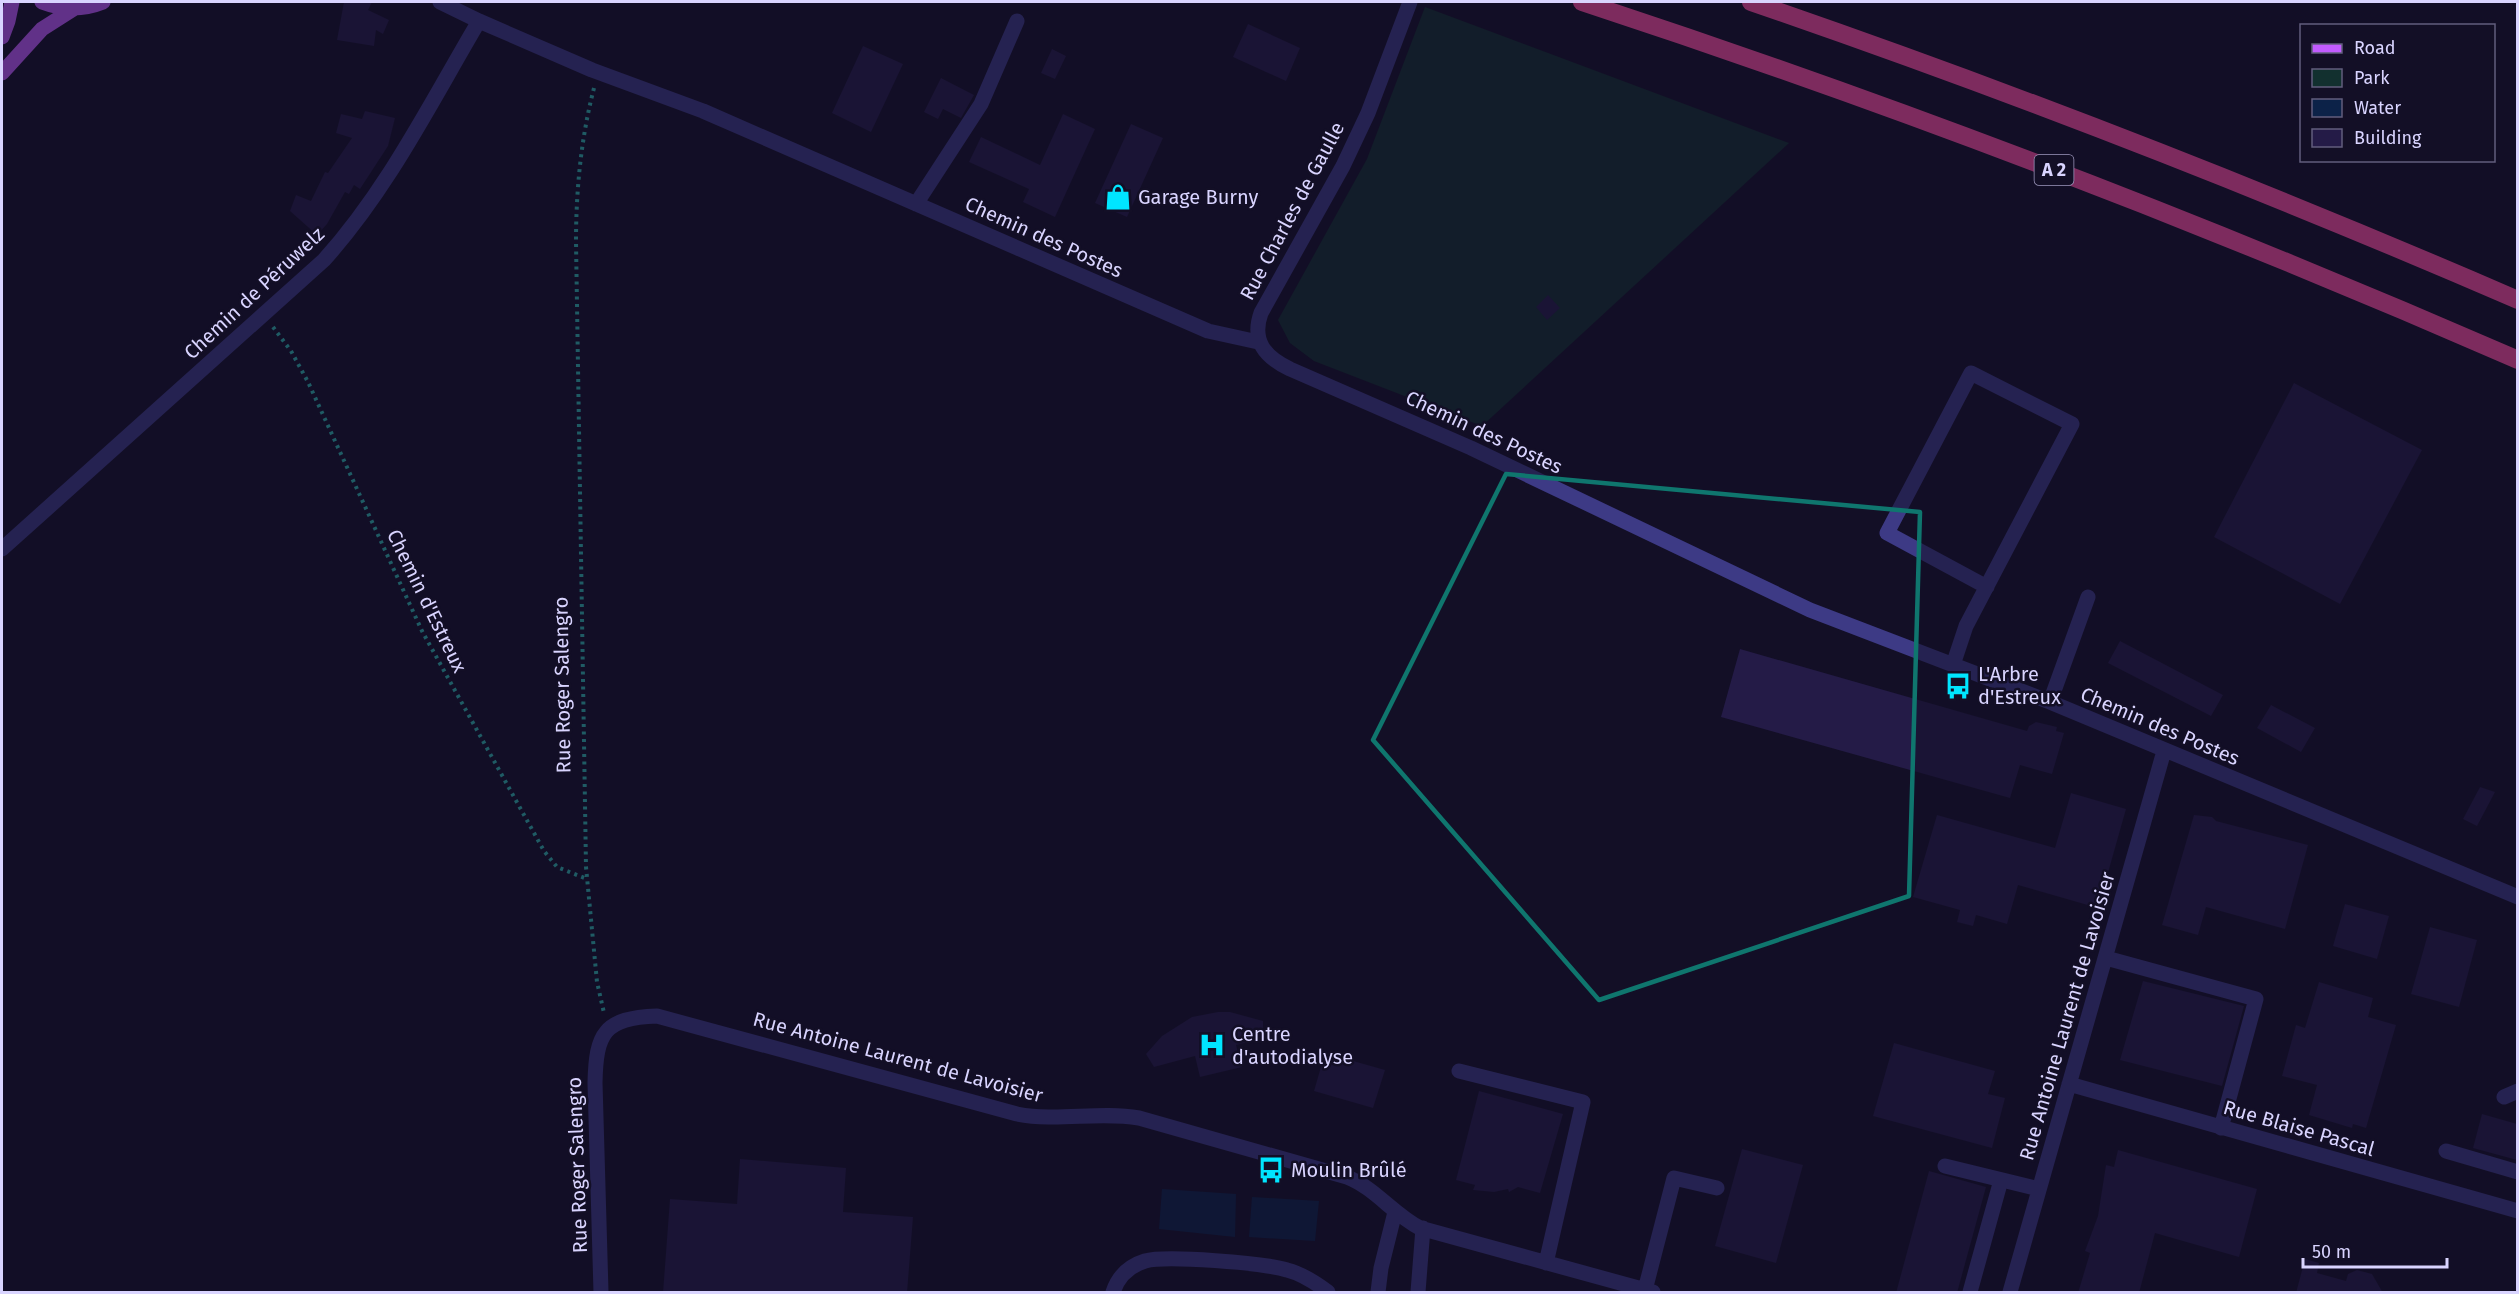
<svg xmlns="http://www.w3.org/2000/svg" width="2519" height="1294" font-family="'Fira Sans',sans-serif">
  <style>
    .green { fill: #12302f }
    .water { fill: #0c2248 }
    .building { fill: #241b47 }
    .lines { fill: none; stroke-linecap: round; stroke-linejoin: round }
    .path { stroke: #2fb8b0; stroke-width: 4; stroke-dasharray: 3 4.5; stroke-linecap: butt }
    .minor { stroke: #3d3a85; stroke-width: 15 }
    .major { stroke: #c25bff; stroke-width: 15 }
    .highway { stroke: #ff4fa3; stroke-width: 18 }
    .marked { fill: none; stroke: #0f766e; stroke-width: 4.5; stroke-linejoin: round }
    .labels { text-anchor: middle; stroke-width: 5; stroke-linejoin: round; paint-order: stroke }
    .shield { fill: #130f26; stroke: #9e99be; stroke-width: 1.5 }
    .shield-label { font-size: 18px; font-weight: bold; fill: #d9d4ff }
    .poi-label { font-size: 20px; fill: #d9d4ff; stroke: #130f26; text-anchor: start }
    .street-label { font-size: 20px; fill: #d9d4ff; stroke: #130f26 }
  </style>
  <rect width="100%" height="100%" fill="#130f26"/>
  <path class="green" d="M1425,7l364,136 -307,283 -168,-65 -24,-18 -12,-23 89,-161z"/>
  <path class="water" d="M1162,1189l74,5 -1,43 -76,-8z
    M1252,1197l67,4 -4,40 -66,-4z"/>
  <path class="building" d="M344,2h28l-4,8 21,10 -6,14 -7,-4 -2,16 -37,-6z
    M1248,24l52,24 -14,33 -53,-24z
    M863,46l40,18 -32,68 -39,-19z
    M1052,49l14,7 -11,23 -14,-6z
    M941,78l33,17 -13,23 -18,-9 -5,10 -14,-7z
    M365,111l30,7 -7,28 -28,43 -6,-4 -5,9 -4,-2 -18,32 -10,11 -27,-24 6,-16 15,6 14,-29 3,1 24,-35 -16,-5 5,-19 21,5z
    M1063,114l32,15 -40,88 -32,-15 6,-13 -60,-27 12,-25 59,28z
    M1131,124l32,14 -36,79 -32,-14z
    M1548,295l12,13 -13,12 -11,-13z
    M2294,383l128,67 -82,154 -126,-67z
    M2120,641l103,54 -12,21 -103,-53z
    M1740,649l287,82 2,-5 7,-4 21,5 -1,4 8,2 -12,41 -32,-9 -10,33 -289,-81z
    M2271,705l44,23 -14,24 -44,-24z
    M2480,787l15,5 -18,34 -14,-7z
    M2071,793l55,16 -28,99 -80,-23 -11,39 -31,-9 -3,11 -16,-4 3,-12 -47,-13 24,-82 118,33z
    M2194,815l18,2 4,4 92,24 -23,84 -79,-22 -8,28 -36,-10z
    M2345,904l44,12 -12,43 -44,-13z
    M2430,927l47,13 -18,67 -48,-13z
    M2143,981l101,25 -22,80 -102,-26z
    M2319,982l54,16 -5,19 28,8 -30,103 -13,-4 -1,4 -43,-13 8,-30 -35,-9 14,-51 9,3z
    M1218,1012h12l33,9v17l-27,7 6,22 -42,10 -5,-21 -41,11 -8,-13 16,-18 30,-19z
    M1894,1043l101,28 -7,23 17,4 -13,50 -119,-32z
    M1325,1053l60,17 -12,38 -59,-17z
    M1479,1091l84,23 -23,79 -22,-6 -9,5 -1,-3 -14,3 -21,-2 2,-5 -19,-5z
    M2482,1114l35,10v36l-44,-12z
    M1742,1149l61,16 -27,98 -61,-17z
    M2118,1150l139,39 -18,68 -84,-24 -16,60h-61l12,-40 -5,-2 13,-35 8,-51 8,2z
    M740,1159l106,9 -3,44 70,5 -6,76h-244l7,-94 67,5z
    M1929,1171l57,16 -29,106h-61z
    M2305,1259l14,4 -2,10 29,8 2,-7 9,-4 15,4 11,19h-87z"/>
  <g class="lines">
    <path class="path" d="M594,88c-13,50 -18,102 -18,154l10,625 11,115 7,31
      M273,327l18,24 17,31 114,249 122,220 13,16 30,12"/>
    <path class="minor" d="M440,2l39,19 113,49 111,41 505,220 50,11
      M1410,2l-42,111 -25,53 -82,147c-10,28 4,44 29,56l181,79 339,162 240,92 468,195
      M916,204l65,-100 36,-83
      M2,549l322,-289c64,-71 107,-158 155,-239
      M1953,665l13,-39 106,-202 -101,-51 -84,160 100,54
      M2050,702l38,-105
      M2106,958l150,41 -35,129
      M1459,1071l124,31 -37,161
      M2069,1084l449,127
      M2504,1097l14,-6
      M2446,1151l72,21
      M1945,1166l94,23
      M1645,1290l29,-112 43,10
      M601,1292l-6,-209c1,-50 9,-65 62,-67l360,98c41,8 81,-3 122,4l208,59c28,11 46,37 73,51l233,64
      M1113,1292c5,-15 16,-26 32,-31 21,-6 119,2 142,9 16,4 29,13 41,22
      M1378,1292l3,-24 14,-56
      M1418,1292l5,-64
      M1970,1292l31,-112
      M2010,1292l154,-541"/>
    <path class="major" d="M42,2c21,8 41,8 61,0
      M2,37l6,-16 4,-19
      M2,73l40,-44 33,-21"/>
    <path class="highway" d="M1582,2c317,104 629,224 936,358
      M1751,2c259,89 515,189 767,298"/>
  </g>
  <path d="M0 0H2519V1294H0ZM1506,474l414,38 -11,384 -310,104 -226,-260z" fill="#130f26" fill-opacity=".55" fill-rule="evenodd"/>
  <path class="marked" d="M1506,474l414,38 -11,384 -310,104 -226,-260z"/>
  <defs>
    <g id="shop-bare" transform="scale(2.07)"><path d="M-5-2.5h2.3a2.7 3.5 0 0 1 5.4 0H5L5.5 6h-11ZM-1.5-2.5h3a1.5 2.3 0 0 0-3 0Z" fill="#00e5ff" stroke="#130f26" stroke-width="2.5" paint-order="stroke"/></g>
    <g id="bus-bare" transform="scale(2.07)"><path d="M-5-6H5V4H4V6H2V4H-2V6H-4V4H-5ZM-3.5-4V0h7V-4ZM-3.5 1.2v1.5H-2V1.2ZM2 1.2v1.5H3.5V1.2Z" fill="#00e5ff" stroke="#130f26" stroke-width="2.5" paint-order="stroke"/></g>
    <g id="hospital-bare" transform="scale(2.07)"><path d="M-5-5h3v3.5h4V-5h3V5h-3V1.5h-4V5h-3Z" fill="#00e5ff" stroke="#130f26" stroke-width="2.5" paint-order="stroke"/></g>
  </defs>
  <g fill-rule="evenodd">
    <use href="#shop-bare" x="1118" y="197"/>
    <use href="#bus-bare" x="1958" y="686"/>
    <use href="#hospital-bare" x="1212" y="1045"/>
    <use href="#bus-bare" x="1271" y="1170"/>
  </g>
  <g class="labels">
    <rect class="shield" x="2034.5" y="155" width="39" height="30" rx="4.5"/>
    <g class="shield-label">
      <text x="2054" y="176">A 2</text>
    </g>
    <g class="poi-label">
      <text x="1138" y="204">Garage Burny</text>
      <text x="1978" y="681">L'Arbre<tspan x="1978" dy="23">d'Estreux</tspan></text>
      <text x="1232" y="1041">Centre<tspan x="1232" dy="23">d'autodialyse</tspan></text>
      <text x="1291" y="1177">Moulin Brûlé</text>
    </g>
    <g class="street-label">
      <text transform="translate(1292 211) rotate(-62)" y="7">Rue Charles de Gaulle</text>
      <text transform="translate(1044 237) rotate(24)" y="7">Chemin des Postes</text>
      <text transform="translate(254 293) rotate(-43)" y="7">Chemin de Péruwelz</text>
      <text transform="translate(1484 432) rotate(25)" y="7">Chemin des Postes</text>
      <text transform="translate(427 601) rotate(64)" y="7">Chemin d'Estreux</text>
      <text transform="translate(562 685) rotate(-91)" y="7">Rue Roger Salengro</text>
      <text transform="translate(2160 726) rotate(23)" y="7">Chemin des Postes</text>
      <text transform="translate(2067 1016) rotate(-74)" y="7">Rue Antoine Laurent de Lavoisier</text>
      <text transform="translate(898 1057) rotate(15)" y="7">Rue Antoine Laurent de Lavoisier</text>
      <text transform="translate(2299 1128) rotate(16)" y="7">Rue Blaise Pascal</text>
      <text transform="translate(577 1165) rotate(-92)" y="7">Rue Roger Salengro</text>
    </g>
  </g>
  <rect width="2519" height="1294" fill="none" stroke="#d9d4ff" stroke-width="6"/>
  <rect x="2300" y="24" width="195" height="138" fill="#130f26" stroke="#625e7d" stroke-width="1.5"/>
  <rect x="2312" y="44" width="30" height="9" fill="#c25bff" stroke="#625e7d" stroke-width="1.5"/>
  <text x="2354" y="54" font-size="18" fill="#d9d4ff">Road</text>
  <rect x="2312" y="69" width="30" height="18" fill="#12302f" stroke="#625e7d" stroke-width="1.5"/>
  <text x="2354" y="84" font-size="18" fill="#d9d4ff">Park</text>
  <rect x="2312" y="99" width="30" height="18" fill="#0c2248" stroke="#625e7d" stroke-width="1.5"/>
  <text x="2354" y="114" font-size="18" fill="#d9d4ff">Water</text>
  <rect x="2312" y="129" width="30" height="18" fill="#241b47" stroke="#625e7d" stroke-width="1.5"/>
  <text x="2354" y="144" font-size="18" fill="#d9d4ff">Building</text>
  <path d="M2303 1258v9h144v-9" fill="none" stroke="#d9d4ff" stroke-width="3"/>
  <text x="2312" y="1258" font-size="18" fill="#d9d4ff" stroke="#130f26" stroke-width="4.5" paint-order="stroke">50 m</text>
</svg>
